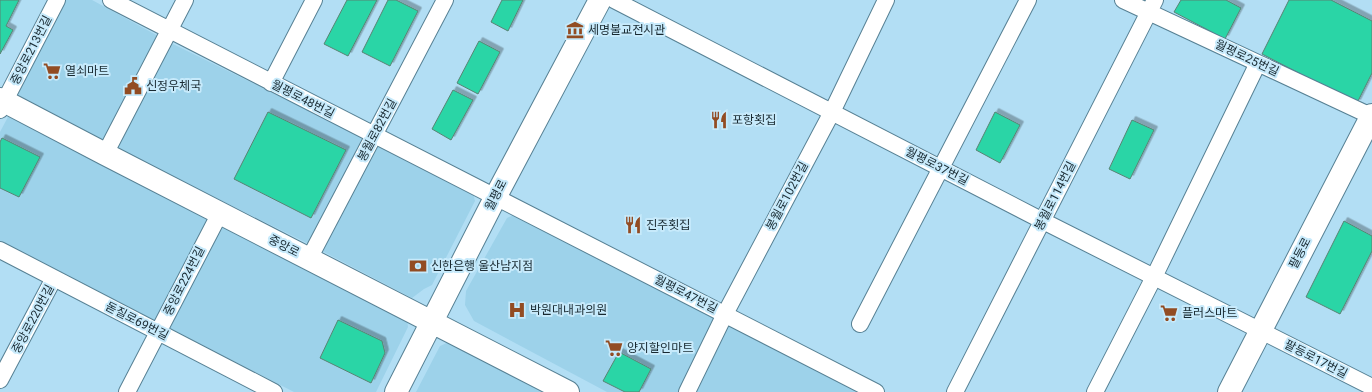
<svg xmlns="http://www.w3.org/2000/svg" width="1372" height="392" font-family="Roboto,'Noto Sans KR',sans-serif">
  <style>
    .built { fill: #9dd2ea }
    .building { fill: #2bd5a6; stroke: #588373; filter: url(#shadow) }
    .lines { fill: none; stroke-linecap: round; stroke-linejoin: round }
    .minor-casing { stroke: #578194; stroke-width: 18 }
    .secondary-casing { stroke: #578194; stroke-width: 24 }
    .minor { stroke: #fff; stroke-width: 16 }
    .secondary { stroke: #fff; stroke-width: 22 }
    .labels { text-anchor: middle; stroke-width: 4; stroke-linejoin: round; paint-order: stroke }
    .poi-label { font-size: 12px; fill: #182931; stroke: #c7eafb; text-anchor: start }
    .street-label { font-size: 12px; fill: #182931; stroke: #c7eafb }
  </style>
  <defs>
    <filter id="shadow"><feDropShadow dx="3.5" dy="-3.5" stdDeviation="0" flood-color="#0004"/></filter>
  </defs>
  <rect width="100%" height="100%" fill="#b2def4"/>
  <path class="built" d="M65,0h27l79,43 208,102 93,44 3,12 -43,84 -8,4 -12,9 -109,-57 -287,-142z
    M9,115l398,204 1,8 -32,65h-82l-294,-151v-109z
    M520,212l345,180h-258l-133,-71 -9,-16 1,-14 41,-73z
    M451,341l99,51h-134l24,-46z"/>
  <path class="building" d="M0,0h19l-13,26 7,4 -13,24z
    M347,0h30l-29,56 -24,-12z
    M388,0h8l22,11 -28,55 -28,-14z
    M502,0h21l-15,31 -17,-9z
    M1181,0h45l15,8 -16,31 -51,-27z
    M1289,0h42l41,21v52l-15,30 -95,-49z
    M479,41l21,11 -22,42 -21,-11z
    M453,90l20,10 -22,40 -19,-11z
    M268,112l78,38 -35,68 -77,-39z
    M995,112l25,13 -20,38 -24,-13z
    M1132,120l22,10 -24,49 -21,-10z
    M2,138l38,19 -21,40 -19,-9v-46z
    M1344,221l28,15v15l-32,63 -34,-17z
    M338,320l44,21 3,12 -14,30 -51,-25z
    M619,352l32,17 -12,23h-14l-22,-11z"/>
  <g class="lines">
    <g class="minor-casing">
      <path id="minor" d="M111,0l765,392
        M614,0l429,221 329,166
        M1123,0l248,116
        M271,83l43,-83
        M0,110l57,-110
        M105,154l80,-154
        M0,250l274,142
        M309,259l136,-259
        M860,324l168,-324
        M0,380l54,-102
        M127,392l93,-179
        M687,392l38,-78 107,-202 54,-112
        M955,392l200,-392
        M1095,392l59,-115 104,-214"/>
    </g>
    <g class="secondary-casing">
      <path id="secondary" d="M0,99l105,55 463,238
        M396,392l100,-196 104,-196
        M1229,392l143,-277"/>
    </g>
    <use href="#minor" class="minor"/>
    <use href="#secondary" class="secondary"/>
  </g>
  <defs>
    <g id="museum-bare" transform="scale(1.38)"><path d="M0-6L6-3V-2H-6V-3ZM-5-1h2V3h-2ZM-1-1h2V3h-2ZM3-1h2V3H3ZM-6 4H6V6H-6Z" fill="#924c23" stroke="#c7eafb" stroke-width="2.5" paint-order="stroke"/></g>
    <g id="supermarket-bare" transform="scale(1.38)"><path d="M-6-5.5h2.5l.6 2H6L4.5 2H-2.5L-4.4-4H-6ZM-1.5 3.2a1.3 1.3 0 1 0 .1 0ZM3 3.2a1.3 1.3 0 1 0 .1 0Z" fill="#924c23" stroke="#c7eafb" stroke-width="2.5" paint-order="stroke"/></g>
    <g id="civic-bare" transform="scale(1.38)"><path d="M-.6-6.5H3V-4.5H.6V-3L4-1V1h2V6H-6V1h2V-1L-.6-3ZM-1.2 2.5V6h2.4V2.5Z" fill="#924c23" stroke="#c7eafb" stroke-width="2.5" paint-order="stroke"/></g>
    <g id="restaurant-bare" transform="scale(1.38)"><path d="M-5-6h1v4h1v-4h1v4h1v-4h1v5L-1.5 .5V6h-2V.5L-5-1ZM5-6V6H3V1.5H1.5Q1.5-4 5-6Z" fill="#924c23" stroke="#c7eafb" stroke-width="2.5" paint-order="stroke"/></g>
    <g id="bank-bare" transform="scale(1.38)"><path d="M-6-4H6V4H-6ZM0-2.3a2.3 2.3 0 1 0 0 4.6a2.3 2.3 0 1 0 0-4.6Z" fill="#924c23" stroke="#c7eafb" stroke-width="2.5" paint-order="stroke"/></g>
    <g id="hospital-bare" transform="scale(1.38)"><path d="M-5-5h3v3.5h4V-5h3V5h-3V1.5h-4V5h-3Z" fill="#924c23" stroke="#c7eafb" stroke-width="2.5" paint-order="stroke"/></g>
  </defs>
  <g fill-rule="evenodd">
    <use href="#museum-bare" x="575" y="30"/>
    <use href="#supermarket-bare" x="52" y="71"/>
    <use href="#civic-bare" x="133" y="86"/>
    <use href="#restaurant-bare" x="719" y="120"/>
    <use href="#restaurant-bare" x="633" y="225"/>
    <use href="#bank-bare" x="418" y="266"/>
    <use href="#hospital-bare" x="517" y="310"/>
    <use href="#supermarket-bare" x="1169" y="313"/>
    <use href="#supermarket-bare" x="614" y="348"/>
  </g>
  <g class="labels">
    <g class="poi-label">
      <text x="588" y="34">세명불교전시관</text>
      <text x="65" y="75">열쇠마트</text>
      <text x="146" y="90">신정우체국</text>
      <text x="732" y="124">포항횟집</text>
      <text x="646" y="229">진주횟집</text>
      <text x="431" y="270">신한은행 울산남지점</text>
      <text x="530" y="314">박원대내과의원</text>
      <text x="1182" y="317">플러스마트</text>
      <text x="627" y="352">양지할인마트</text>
    </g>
    <g class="street-label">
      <text transform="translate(31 50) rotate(-63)" y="4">중앙로213번길</text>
      <text transform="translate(1247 58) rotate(25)" y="4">월평로25번길</text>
      <text transform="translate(303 99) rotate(27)" y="4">월평로48번길</text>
      <text transform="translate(377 130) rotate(-62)" y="4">봉월로82번길</text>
      <text transform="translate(937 166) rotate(27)" y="4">월평로37번길</text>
      <text transform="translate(496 195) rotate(-63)" y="4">월평로</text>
      <text transform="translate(787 196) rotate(-62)" y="4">봉월로102번길</text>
      <text transform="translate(1055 196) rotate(-63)" y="4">봉월로114번길</text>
      <text transform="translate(284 246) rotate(27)" y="4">중앙로</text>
      <text transform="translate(1300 253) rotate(-63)" y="4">팔등로</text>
      <text transform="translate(184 281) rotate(-63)" y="4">중앙로224번길</text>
      <text transform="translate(686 294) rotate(27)" y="4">월평로47번길</text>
      <text transform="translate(33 319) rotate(-62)" y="4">중앙로220번길</text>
      <text transform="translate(137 321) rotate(27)" y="4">돋질로69번길</text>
      <text transform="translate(1316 359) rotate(27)" y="4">팔등로17번길</text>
    </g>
  </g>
</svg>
